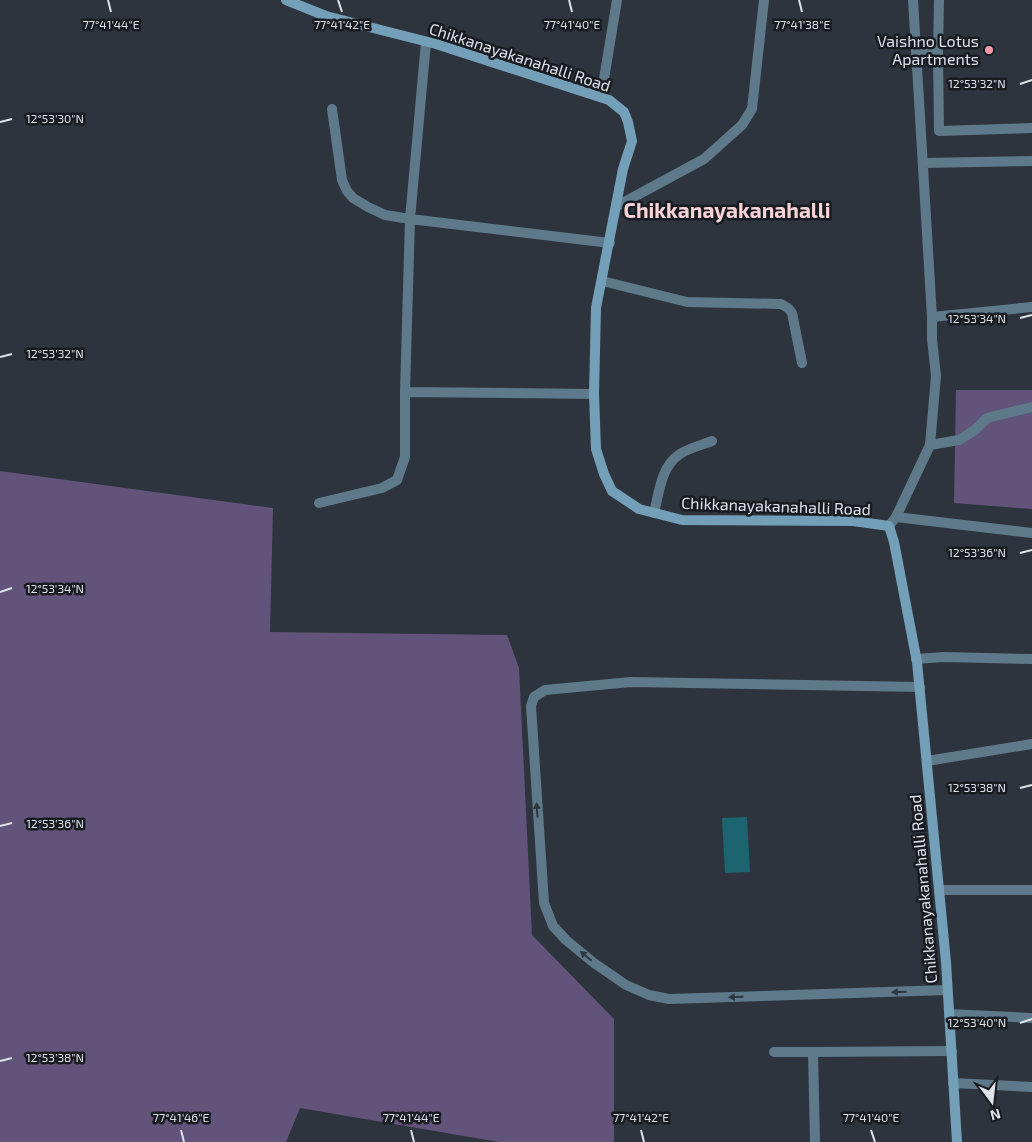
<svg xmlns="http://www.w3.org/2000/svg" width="1032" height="1142" font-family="'Exo 2',sans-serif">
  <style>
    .green { fill: #62537b }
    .water { fill: #1d6471 }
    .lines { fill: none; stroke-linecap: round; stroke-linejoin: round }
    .lane { stroke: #5e7989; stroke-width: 10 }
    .street { stroke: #5e7989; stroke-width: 10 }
    .secondary { stroke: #749fb9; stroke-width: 10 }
    .oneway { fill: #2d3740 }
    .ticks { fill: none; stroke: #dee2e9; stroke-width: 2 }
    .poi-dot { fill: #f39aaa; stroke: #181b20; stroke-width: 2 }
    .labels { text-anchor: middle; stroke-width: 5; stroke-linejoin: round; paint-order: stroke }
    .poi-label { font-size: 16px; fill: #dee2e9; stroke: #181b20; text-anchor: end }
    .street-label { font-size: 16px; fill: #dee2e9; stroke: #181b20 }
    .district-label { font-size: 21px; font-weight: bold; fill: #f7d3d8; stroke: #181b20 }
    .ticks-label { font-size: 12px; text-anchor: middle; fill: #dee2e9; stroke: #181b20; stroke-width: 5; stroke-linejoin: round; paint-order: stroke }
  </style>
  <rect width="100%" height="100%" fill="#2d343d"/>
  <path class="green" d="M956,390h76v119l-78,-6z
    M0,471l273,37 -3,124 237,3 12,33 13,267 82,84v123h-115l-199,-34 -14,34h-286z"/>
  <path class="water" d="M747,817l3,55 -25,1 -3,-55z"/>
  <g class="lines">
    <path class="lane" d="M939,0l-1,54 1,77 93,-3
      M916,53l22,1
      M601,97l16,-97
      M932,317l100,-10
      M930,445l29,-5 16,-10 12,-12 45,-11
      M896,517l136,16
      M916,659l28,-2 88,2
      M927,761l105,-17
      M939,890h93
      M949,1014l83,4
      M953,1083l79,4"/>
    <path class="street" d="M332,109l10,71 5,11 6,7 15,9 17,8 25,4 200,24
      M923,163l109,-2
      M617,206l87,-47 38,-34 10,-16 12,-109
      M602,281l85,21 94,2 7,4 4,5 10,50
      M405,392l189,2
      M319,503l63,-15 15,-8 8,-23v-65l5,-173 16,-177
      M654,513c5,-20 7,-47 26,-59 9,-6 22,-9 32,-13
      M889,526l7,-9 34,-72 6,-69 -4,-37v-22l-19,-317
      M920,687l-289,-5 -86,8 -11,7 -3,9 13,197 9,23 13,14 28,23 32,22 23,10 20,4 278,-9
      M774,1052h39
      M815,1142l-2,-90 139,-1"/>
    <path class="secondary" d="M286,0l40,16 110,28 173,56 15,12 4,10 4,19 -9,28 -27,139 -2,86 2,55 8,25 8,17 27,18 43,11 171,1 36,5 5,16 23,120 29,300 11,180"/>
  </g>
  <defs><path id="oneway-solid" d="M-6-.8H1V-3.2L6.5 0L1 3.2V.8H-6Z" transform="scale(1.25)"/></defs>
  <g class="oneway">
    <use href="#oneway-solid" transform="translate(537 810) rotate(-94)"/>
    <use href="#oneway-solid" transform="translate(586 956) rotate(-140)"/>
    <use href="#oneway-solid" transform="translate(899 992) rotate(178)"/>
    <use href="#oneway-solid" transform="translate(736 997) rotate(178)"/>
  </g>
  <path class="ticks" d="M108,0l3,12M338,0l4,12M569,0l3,12M799,0l3,12M1020,84l12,-4M0,122l12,-3M1020,318l12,-3M0,357l12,-3M1020,553l12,-3M0,592l12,-4M1020,788l12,-3M0,826l12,-3M1020,1023l12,-4M0,1061l12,-3M181,1130l3,12M411,1130l3,12M641,1130l3,12M871,1130l4,12"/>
  <circle class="poi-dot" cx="989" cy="50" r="5"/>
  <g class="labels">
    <g class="poi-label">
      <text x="979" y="47">Vaishno Lotus<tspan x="979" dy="18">Apartments</tspan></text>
    </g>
    <g class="street-label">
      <text transform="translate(520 57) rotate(18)" y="6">Chikkanayakanahalli Road</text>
      <text transform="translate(776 506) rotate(2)" y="6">Chikkanayakanahalli Road</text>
      <text transform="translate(923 889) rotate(-95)" y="6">Chikkanayakanahalli Road</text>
    </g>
    <g class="district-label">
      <text x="727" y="218">Chikkanayakanahalli</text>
    </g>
  </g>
  <g class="ticks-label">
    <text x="111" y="29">77°41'44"E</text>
    <text x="342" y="29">77°41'42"E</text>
    <text x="572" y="29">77°41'40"E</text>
    <text x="802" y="29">77°41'38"E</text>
    <text x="977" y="88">12°53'32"N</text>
    <text x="55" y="123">12°53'30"N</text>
    <text x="977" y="323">12°53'34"N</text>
    <text x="55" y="358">12°53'32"N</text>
    <text x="977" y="557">12°53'36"N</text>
    <text x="55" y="593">12°53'34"N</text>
    <text x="977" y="792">12°53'38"N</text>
    <text x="55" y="828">12°53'36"N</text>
    <text x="977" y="1027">12°53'40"N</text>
    <text x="55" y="1062">12°53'38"N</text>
    <text x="181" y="1122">77°41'46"E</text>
    <text x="411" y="1122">77°41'44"E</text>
    <text x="641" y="1122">77°41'42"E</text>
    <text x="871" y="1122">77°41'40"E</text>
  </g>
  <g transform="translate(992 1102) rotate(165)" stroke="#181b20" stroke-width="4" paint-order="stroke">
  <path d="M0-4L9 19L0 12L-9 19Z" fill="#dee2e9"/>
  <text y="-8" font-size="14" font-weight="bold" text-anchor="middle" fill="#dee2e9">N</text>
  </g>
</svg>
